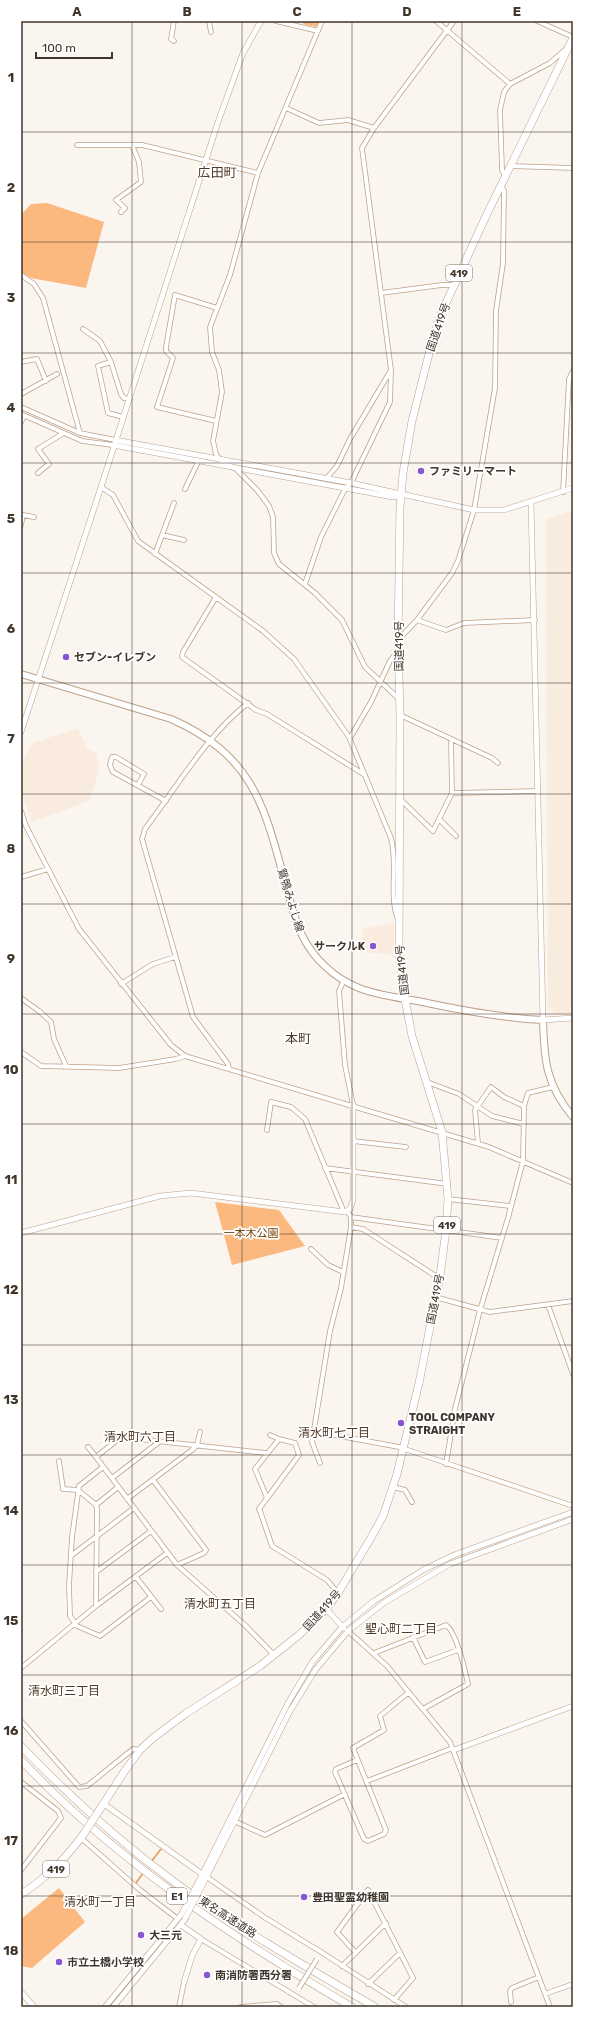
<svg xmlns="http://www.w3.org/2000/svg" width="594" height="2028" font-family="Rubik,'Noto Sans JP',sans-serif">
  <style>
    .built { fill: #faebdf }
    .green { fill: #fcb97f }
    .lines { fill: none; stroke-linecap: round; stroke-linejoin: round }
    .stream { stroke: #e69953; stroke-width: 1.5 }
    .minor-casing { stroke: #bda18a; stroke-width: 5.5 }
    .tertiary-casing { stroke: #bda18a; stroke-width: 6 }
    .secondary-casing { stroke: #bda18a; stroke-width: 8 }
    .trunk-casing { stroke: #bda18a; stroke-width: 8 }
    .motorway-casing { stroke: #bda18a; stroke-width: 8 }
    .minor { stroke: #fff; stroke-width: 4 }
    .tertiary { stroke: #fff; stroke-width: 5 }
    .secondary { stroke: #fff; stroke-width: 6 }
    .trunk { stroke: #fff; stroke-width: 7 }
    .motorway { stroke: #fff; stroke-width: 7 }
    .minor-bridge-casing { stroke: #bda18a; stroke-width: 5.5; stroke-linecap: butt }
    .tertiary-bridge-casing { stroke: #bda18a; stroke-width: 6; stroke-linecap: butt }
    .trunk-bridge-casing { stroke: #bda18a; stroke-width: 8; stroke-linecap: butt }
    .minor-bridge { stroke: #fff; stroke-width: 4 }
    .tertiary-bridge { stroke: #fff; stroke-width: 5 }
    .trunk-bridge { stroke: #fff; stroke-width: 7 }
    .grid { fill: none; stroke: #40352b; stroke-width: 1; stroke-opacity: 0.55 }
    .poi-dot { fill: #8857cf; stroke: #fff; stroke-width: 1.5 }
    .labels { text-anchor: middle; stroke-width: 3.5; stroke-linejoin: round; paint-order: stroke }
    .shield { fill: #fff; stroke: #79726b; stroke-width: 1 }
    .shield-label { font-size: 10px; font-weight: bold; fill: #40352b }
    .street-label { font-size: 11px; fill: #40352b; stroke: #fff }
    .poi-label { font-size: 11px; font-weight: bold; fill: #40352b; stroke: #fff; text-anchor: start }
    .park-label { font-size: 11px; fill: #75430c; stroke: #fff }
    .neighbourhood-label { font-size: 12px; fill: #503824; stroke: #fff }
    .quarter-label { font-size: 13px; fill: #503824; stroke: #fff }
    .neatline { fill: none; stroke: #40352b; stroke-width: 1.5 }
    .grid-label { font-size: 13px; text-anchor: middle; font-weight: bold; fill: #40352b }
  </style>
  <rect width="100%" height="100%" fill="#fbf5f0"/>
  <path class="built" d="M573,510v504h-18l-7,-7 -2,-487z
    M78,728l9,21 9,4 4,16 -11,32 -57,21 -11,-31v-26l7,-15 5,-7z
    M394,922v34l-13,-3h-15l-4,-13 1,-11z"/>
  <path class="green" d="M304,21h16l-4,6 -13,-3z
    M47,203l57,19 -18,66 -55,-10 -10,-6v-57l10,-11z
    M215,1202l64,8 26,36 -73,19z
    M59,1888l26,34 -53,46 -11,-2v-47z"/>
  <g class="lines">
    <path class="stream" d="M151,1862l10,-13
      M136,1883l7,-10"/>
    <g class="minor-casing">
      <path id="minor" d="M209,21l2,11
        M276,21l42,10
        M322,21l-64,152 -28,102 -20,52 2,25 7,18 3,22 -9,49 3,13 4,6 16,9 22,22 11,15 4,11 1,36 5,11 36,29 27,27 23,47 34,32
        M436,21l74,63
        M537,21l36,16
        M174,41l-3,-2 3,-18
        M286,108l33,15 29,-3 26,8
        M77,145h65l116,28
        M510,166l63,2
        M505,177l-3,-7 -2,-60 4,-18 6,-8 40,-21 16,-14
        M121,212l4,-4 -9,-8 25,-18 -2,-20 -7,-17
        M21,275l13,9 9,14 37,135
        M381,293l61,-8h12
        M83,329l17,12 11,21 10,32 3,4 5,1
        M21,362l16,-3 9,22
        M111,362l-13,4 10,47 15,4
        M21,394l36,-20
        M21,407l59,26 35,7
        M21,414l61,27 31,4
        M216,421l-59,-14 16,-49 -7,-7v-4l9,-52 42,13
        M21,422l3,-6
        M38,473l11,-9 -11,-15 24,-15
        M326,479l11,-13 13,-27 41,-69 -29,-222 12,-20 80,-107
        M101,487l12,8 25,46 125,90 31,28 55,78 42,101c7,26 -2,54 6,79
        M185,489l13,-27
        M563,492l6,-113 4,-8
        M21,525l2,-10 11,2
        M162,535l22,5
        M155,554l19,-51
        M305,584l16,-47 24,-48 6,-6 39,-81 1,-31
        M216,597l-33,55 -1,5 74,53 11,4 98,61
        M417,620l29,10 18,-7 71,-3
        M398,640l19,-20 35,-47 6,-12 16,-51 21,-122 1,-77 7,-48 1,-72 -3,-6
        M400,715l92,43 6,5
        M350,738l21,-36 19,-41 8,-10
        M451,739l1,54
        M138,785l6,-11 -28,-17h-4l-2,8 3,7 53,29
        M399,798l34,33 19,-38 86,-2
        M21,811l5,15 53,103 92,116 14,11 304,91 84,36
        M440,820l16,16
        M21,877l27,-8
        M344,980l-5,11 6,74 8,40
        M121,984l32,-20 22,-7
        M21,998l18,13 12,11 3,17 12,27
        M21,1052l20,14 78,2 57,-9 9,-3
        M229,1068l-1,-4 -35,-47 -51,-178 3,-10c31,-41 62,-94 103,-126
        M427,1082l32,12 33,22 32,8
        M267,1130l4,-28 20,5 14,12 39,93
        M353,1141l53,6
        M478,1143l-3,-33 16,-23 13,10 20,9
        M325,1168l123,16
        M448,1199l62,7
        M351,1217l151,21
        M351,1227l12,2 71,46 6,1
        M311,1249l17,16 15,7
        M435,1297l55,15 83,-11
        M548,1305l25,69
        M315,1428l3,4 81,15 174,59
        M270,1435l9,4
        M88,1447l8,10
        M266,1453l-145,-16 -25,20 81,108 69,61 28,29
        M59,1461l4,28 15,1 18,15 1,4 -1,97
        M320,1463l-8,-21 18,-111 11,-43 10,-61v-10l-4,-6
        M446,1464l9,-55 25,-99 28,-92 15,-57 1,-55 4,-13 25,-6
        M103,1467l-24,19 -7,51 -3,48 1,31 7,10 23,10 51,-39
        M112,1478l47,-36
        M153,1480l53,70 -2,3 -27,12
        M393,1487l12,3 7,12
        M267,1498l-12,-29 24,-30 16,4 4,12 -40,54 1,2 12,35 55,34 11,13
        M127,1499l65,-49 5,-5 3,-13
        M96,1505l22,-18
        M72,1555l62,-47
        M96,1572l55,-41
        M136,1577l25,32
        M348,1631l39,35 63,76 100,265
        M413,1637l12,25 33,-12
        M374,1653l72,-28c11,8 19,45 22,59l-45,25
        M21,1668l75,-62 71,-53
        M21,1721l58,66 8,-1 46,-37 7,1
        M357,1760l-21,9 -1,3 29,67 4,2 16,-7 2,-4 -33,-82 31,-18 -4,-14 29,-24
        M367,1781l83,-32 4,1
        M21,1782l37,29 3,7 -40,52
        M234,1821l31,14 80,-41
        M81,1838l59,52 38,29
        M204,1875l60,42 57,35 85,55
        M201,1939l113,68
        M356,1953l-19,-21 31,-42 45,88 -19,22
        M342,1966l44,-43
        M368,1984l32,-31
        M545,1994l28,-10
        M511,2002l-1,-11 2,-3 27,-11
        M179,2007l5,-25
        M240,2007l37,-3 4,3"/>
    </g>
    <g class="tertiary-casing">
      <path id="tertiary" d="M115,440l236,43 123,27h30l69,-22
        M113,445l280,52 8,-2
        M531,502l12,518 30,-2
        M21,732l80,-245 117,-365 25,-69 18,-32
        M21,1233l139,-37 31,-3 154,19 5,-3 3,-9v-95
        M326,1609l18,19
        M454,1750l119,-44
        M104,1804l98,70
        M200,1879l88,-176 25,-42 29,-34 32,-26 49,-31 31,-15 119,-43
        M204,1882l86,-171 26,-42 32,-38 37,-29 65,-38 123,-45
        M181,1925l20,14 -9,17 -8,26
        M21,1992l13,15
        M105,2007l76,-92
        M113,2007l73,-89"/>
    </g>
    <g class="secondary-casing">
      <path id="secondary" d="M21,674l150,45c86,38 94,91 117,174 7,28 15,54 38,74 9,9 21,16 33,21 18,7 39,10 59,13 41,9 83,17 125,19 1,40 3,65 30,97"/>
    </g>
    <g class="trunk-casing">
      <path id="trunk" d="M100,1809l24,-37 16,-22 13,-12 32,-24 75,-48 39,-31 27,-26 12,-16 34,-57 11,-20 14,-42 22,-91 21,-107 6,-46 2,-31 -6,-67 -30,-96 -7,-37 -6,-46 1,-238 -2,-75 2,-132 3,-35 9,-52 21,-83 8,-24 45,-98 87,-178
        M21,1894c26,-16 44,-35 62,-59"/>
    </g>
    <g class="motorway-casing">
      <path id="motorway" d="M21,1746c48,50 100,97 156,138 63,45 131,84 198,123
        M21,1760c95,101 212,178 331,247"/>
    </g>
    <use href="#minor" class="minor"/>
    <use href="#tertiary" class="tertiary"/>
    <use href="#secondary" class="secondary"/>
    <use href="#trunk" class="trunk"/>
    <use href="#motorway" class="motorway"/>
    <g class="minor-bridge-casing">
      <path id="minor-bridge" d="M299,1988l18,-29"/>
    </g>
    <g class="tertiary-bridge-casing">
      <path id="tertiary-bridge" d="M181,1915l19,-36
        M185,1919l19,-37"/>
    </g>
    <g class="trunk-bridge-casing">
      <path id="trunk-bridge" d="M83,1835l17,-26"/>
    </g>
    <use href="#minor-bridge" class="minor-bridge"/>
    <use href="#tertiary-bridge" class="tertiary-bridge"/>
    <use href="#trunk-bridge" class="trunk-bridge"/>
  </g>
  <path class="grid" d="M132,21v1986M242,21v1986M352,21v1986M462,21v1986M21,132h552M21,242h552M21,353h552M21,463h552M21,573h552M21,683h552M21,794h552M21,904h552M21,1014h552M21,1124h552M21,1234h552M21,1345h552M21,1455h552M21,1565h552M21,1675h552M21,1786h552M21,1896h552"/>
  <g class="poi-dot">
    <circle cx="421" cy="471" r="4"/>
    <circle cx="66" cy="657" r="4"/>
    <circle cx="373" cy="946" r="4"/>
    <circle cx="401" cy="1423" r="4"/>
    <circle cx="304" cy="1897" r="4"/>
    <circle cx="141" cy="1935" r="4"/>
    <circle cx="59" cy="1962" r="4"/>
    <circle cx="207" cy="1975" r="4"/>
  </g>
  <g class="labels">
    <g class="shield">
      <rect x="446" y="265" width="26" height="16" rx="3"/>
      <rect x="434" y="1217" width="26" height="16" rx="3"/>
      <rect x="43" y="1861" width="26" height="16" rx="3"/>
      <rect x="167" y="1888" width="20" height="16" rx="3"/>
    </g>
    <g class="shield-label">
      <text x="459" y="277">419</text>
      <text x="447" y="1229">419</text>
      <text x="56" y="1873">419</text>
      <text x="177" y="1900">E1</text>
    </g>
    <g class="street-label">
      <text transform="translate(438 327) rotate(-71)" y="4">国道419号</text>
      <text transform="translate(399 646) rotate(-90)" y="4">国道419号</text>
      <text transform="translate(291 900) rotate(73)" y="4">鴛鴨みよし線</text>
      <text transform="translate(402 970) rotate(-96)" y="4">国道419号</text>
      <text transform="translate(435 1299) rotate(-79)" y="4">国道419号</text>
      <text transform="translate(322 1610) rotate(-48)" y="4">国道419号</text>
      <text transform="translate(228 1917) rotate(33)" y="4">東名高速道路</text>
    </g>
    <g class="poi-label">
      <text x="429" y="475">ファミリーマート</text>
      <text x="74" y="661">セブン-イレブン</text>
      <text x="365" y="950" text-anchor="end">サークルK</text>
      <text x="409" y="1421">TOOL COMPANY<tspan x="409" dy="13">STRAIGHT</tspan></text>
      <text x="312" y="1901">豊田聖霊幼稚園</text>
      <text x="149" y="1939">大三元</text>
      <text x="67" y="1966">市立土橋小学校</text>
      <text x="215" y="1979">南消防署西分署</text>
    </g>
    <g class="park-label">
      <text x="251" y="1237">一本木公園</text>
    </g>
    <g class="neighbourhood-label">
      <text x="334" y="1437">清水町七丁目</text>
      <text x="140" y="1441">清水町六丁目</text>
      <text x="220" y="1608">清水町五丁目</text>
      <text x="401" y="1633">聖心町二丁目</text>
      <text x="64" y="1695">清水町三丁目</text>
      <text x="100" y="1906">清水町一丁目</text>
    </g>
    <g class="quarter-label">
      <text x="217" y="177">広田町</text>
      <text x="298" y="1043">本町</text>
    </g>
  </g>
  <rect width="594" height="2028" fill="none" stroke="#ffffff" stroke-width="44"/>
  <path d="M36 52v6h76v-6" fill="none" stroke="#40352b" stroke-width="2"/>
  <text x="42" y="52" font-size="12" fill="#40352b" stroke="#ffffff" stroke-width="3" paint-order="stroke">100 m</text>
  <rect x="22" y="22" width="550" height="1984" class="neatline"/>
  <g class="grid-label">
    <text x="77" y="16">A</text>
    <text x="187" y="16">B</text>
    <text x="297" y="16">C</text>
    <text x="407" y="16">D</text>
    <text x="517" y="16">E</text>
    <text x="11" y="82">1</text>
    <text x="11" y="192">2</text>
    <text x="11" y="302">3</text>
    <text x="11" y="412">4</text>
    <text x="11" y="523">5</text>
    <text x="11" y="633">6</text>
    <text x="11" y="743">7</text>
    <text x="11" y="853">8</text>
    <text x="11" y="963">9</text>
    <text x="11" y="1074">10</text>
    <text x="11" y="1184">11</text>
    <text x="11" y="1294">12</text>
    <text x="11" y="1404">13</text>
    <text x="11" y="1515">14</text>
    <text x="11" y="1625">15</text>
    <text x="11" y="1735">16</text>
    <text x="11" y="1845">17</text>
    <text x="11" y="1955">18</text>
  </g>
</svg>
